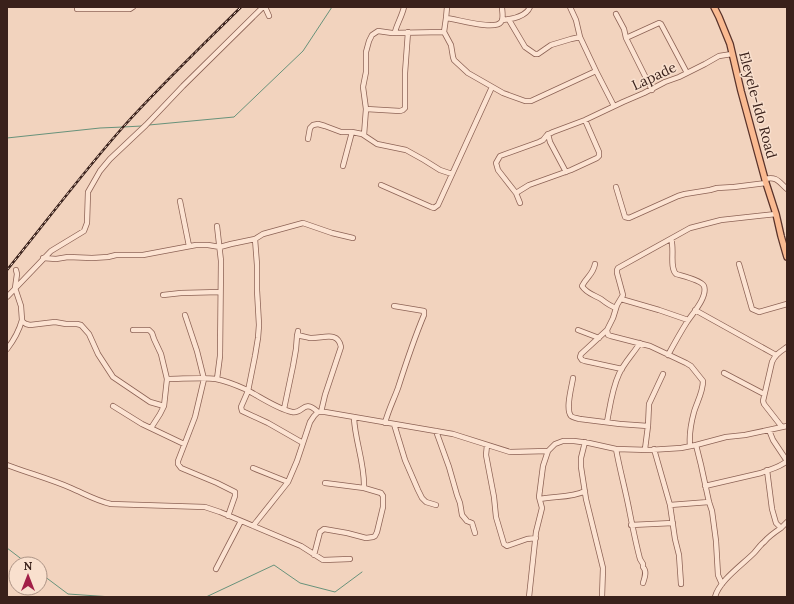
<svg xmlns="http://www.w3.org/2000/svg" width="794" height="604" font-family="Lora,serif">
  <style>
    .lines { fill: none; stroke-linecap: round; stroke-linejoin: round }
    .stream { stroke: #68927b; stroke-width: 1 }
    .minor-casing { stroke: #8c6255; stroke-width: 6 }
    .major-casing { stroke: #59322a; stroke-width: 8 }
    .minor { stroke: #fce3d2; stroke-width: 4.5 }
    .major { stroke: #faba91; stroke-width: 5.5 }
    .rail-casing { stroke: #3a211b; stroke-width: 2.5 }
    .rail { stroke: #f9e0ce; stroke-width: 1; stroke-dasharray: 3; stroke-linecap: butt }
    .labels { text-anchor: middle; stroke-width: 3; stroke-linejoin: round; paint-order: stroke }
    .street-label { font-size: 14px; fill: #3a211b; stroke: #f9e0ce }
  </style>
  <rect width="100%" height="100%" fill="#f2d3be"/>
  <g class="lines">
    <path class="stream" d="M149,125l85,-8 69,-66 29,-44
      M7,138l93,-10 23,-1 19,-1
      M7,548l21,16
      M40,573l28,21 44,3
      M206,597l68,-32 26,18 35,9 27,-20"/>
    <g class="minor-casing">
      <path id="minor" d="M265,7l4,9
        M502,7c0,4 2,12 -1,15 -6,9 -44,-3 -55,-4l-2,14 7,13 2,12 1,3 14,13 35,20 22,8h6l65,-30 18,35
        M570,7l6,13 4,17 16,34
        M77,9h53l3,-2
        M616,14l8,15 2,9 26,52
        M446,18l1,-11
        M502,20c10,-1 24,-3 28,-13
        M509,20l16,27 10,7h3l13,-9 20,-6 9,-2
        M395,32c2,-8 7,-16 9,-25
        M626,38l33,-15 2,1 26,49
        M366,109l34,2 3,-1 2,-2v-35l3,-41
        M548,134l2,8 16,30
        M364,135l2,-26 -3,-22 3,-15v-20l3,-11 3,-6 6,-4 14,2 52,-1
        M308,139l2,-11 3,-3 5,-1 7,2 16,6h11l10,2 15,10 29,6 18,10 16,10 12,4
        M343,166l9,-34
        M765,179c12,-3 14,3 22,10
        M381,185l50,22 3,1 4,-3 54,-118
        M616,187l9,30 4,1 49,-22 7,-2 25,-4 7,-2 17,-1 32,-4
        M516,193l13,-8 42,-15 26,-12 2,-2v-4l-14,-32
        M180,201l9,45
        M520,203l-4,-10 -18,-23 -2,-7 4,-7 39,-14 4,-2 4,-5 6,-3 32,-12 38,-18 21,-9 21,-11 14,-5 26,-13 14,-8 13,-2
        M255,239l2,26v25l2,35 -1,13 -3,18 -7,35 -7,16 1,4 26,12 35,20
        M43,258l13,1 12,-2 24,1 16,-1 8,-2h27l53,-10h12l12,2 11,-3 24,-5 8,-5 40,-11 29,10 21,5
        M595,264c-2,11 -8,12 -13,22 4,7 12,9 19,13 5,4 9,7 15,9
        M739,264l13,45 7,3 28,-8
        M16,270l1,4 -2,14 6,18 1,14 1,2 3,2 4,1 25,-3 11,2h11l4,1 8,9 9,20 15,23 37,25 14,4 3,-27 -6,-25 -7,-15 -2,-6 -3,-3h-16
        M163,295l18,-2 39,-1
        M7,297l44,-46 33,-20 3,-8 1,-31 12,-21 10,-12 36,-34 37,-39 80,-79
        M621,299l38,11 29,10
        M695,310l81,45
        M185,315l12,36 7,28 -9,38 -17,44v3l3,4 36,15 18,9v4l-7,20
        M578,330l21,8
        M607,330l-26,24 -1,3 2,3 3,1 37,8
        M297,335c4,1 9,2 13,3 12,1 28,-8 31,9l-16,48 -4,17
        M7,349c7,-9 12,-18 15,-29
        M668,355c6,-11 12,-22 19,-33 5,-8 21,-25 17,-36 -3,-6 -22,-10 -28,-12 -7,-7 -1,-25 -5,-35
        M724,373l40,21
        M573,378c-1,8 -8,31 -2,38 2,2 6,2 9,3l40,5 28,2
        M167,379c15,0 36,-2 49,0 10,2 20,6 29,10 14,7 32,20 47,23 12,2 11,-14 26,0
        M217,379l3,-23 1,-95 -4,-35
        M113,406l29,18 42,20
        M284,409l9,-43 3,-17 1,-13 1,-5
        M354,418c1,23 11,46 10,70
        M607,422c3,-16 5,-33 12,-48 5,-11 14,-20 21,-31
        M385,423c3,-12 9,-24 13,-35 8,-25 16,-49 26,-73v-4l-30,-5
        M394,424l11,36 13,30 4,8 4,4 10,3
        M782,427l-18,-23 -1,-3 9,-39c3,-7 8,-10 15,-15
        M151,428l9,-14 4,-8
        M769,430l4,10 14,21
        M436,431l13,36 8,28 3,8 2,12 5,6 5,2 3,10
        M585,442l-4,16v9l5,32 17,69 -1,29
        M487,445l-1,10 8,42 2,20 8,27 3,2 20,-7 9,-1
        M696,445l5,20 8,37 3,9 4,30 2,34 4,9
        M690,446c-1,-11 1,-23 4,-34 3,-10 9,-20 9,-31l-12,-15 -5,-3 -36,-17 -39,-10 -3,-1 -1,-5 6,-12 4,-13 6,-10 -6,-22v-3l1,-2 72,-40 31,-8 55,-6
        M616,449c4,22 10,43 14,65 3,15 6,30 10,45l3,5v3c4,4 2,10 0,16
        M645,449l3,-23 1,-22 14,-30
        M654,449l16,56 5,34 4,16 2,29
        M7,465c21,8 43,14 64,23 14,6 26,13 40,16l94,3 15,5 81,34 22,14 27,-1
        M253,468l35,14
        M767,470l5,39 4,14 5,5 6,-6
        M705,486l56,-13c9,-4 18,-5 26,-12
        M540,499c14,-3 32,-1 45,-8
        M670,505l39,-3
        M631,525l42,-2
        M253,526l35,-44 9,-21 13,-39 4,-6 4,-4h7l128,22 57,18 38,-1
        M314,555l6,-23 4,-3 23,4 19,5 7,-1 2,-1 2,-4 6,-25v-11l-2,-3 -17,-5 -39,-5
        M216,569l25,-48
        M529,597l7,-65 6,-24 -3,-11 4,-31 5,-15 7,-7 8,-3h11l15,2 27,6 33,1 32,-2 15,-3 30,-8 19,-2 42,-9
        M715,597c4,-16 27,-32 39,-44 3,-3 6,-8 10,-11 5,-6 11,-10 17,-14"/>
    </g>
    <g class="major-casing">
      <path id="major" d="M714,7l5,10 11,27 11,47 25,92 10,31 5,22 6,21"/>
    </g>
    <use href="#minor" class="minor"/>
    <use href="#major" class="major"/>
    <g class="rail-casing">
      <path id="rail" d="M7,270c39,-48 76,-98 117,-144 37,-41 78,-80 117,-119"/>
    </g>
    <use href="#rail" class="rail"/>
  </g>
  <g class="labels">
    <g class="street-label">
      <text transform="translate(654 76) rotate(-25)" y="5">Lapade</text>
      <text transform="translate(758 105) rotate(75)" y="5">Eleyele-Ido Road</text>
    </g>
  </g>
  <rect width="794" height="604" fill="none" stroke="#3a211b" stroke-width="16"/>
  <g transform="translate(28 576)"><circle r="19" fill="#f9e0ce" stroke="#ad9486"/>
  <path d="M0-3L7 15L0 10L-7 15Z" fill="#a21f47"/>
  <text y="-6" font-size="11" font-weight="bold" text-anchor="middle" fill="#3a211b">N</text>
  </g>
</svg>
